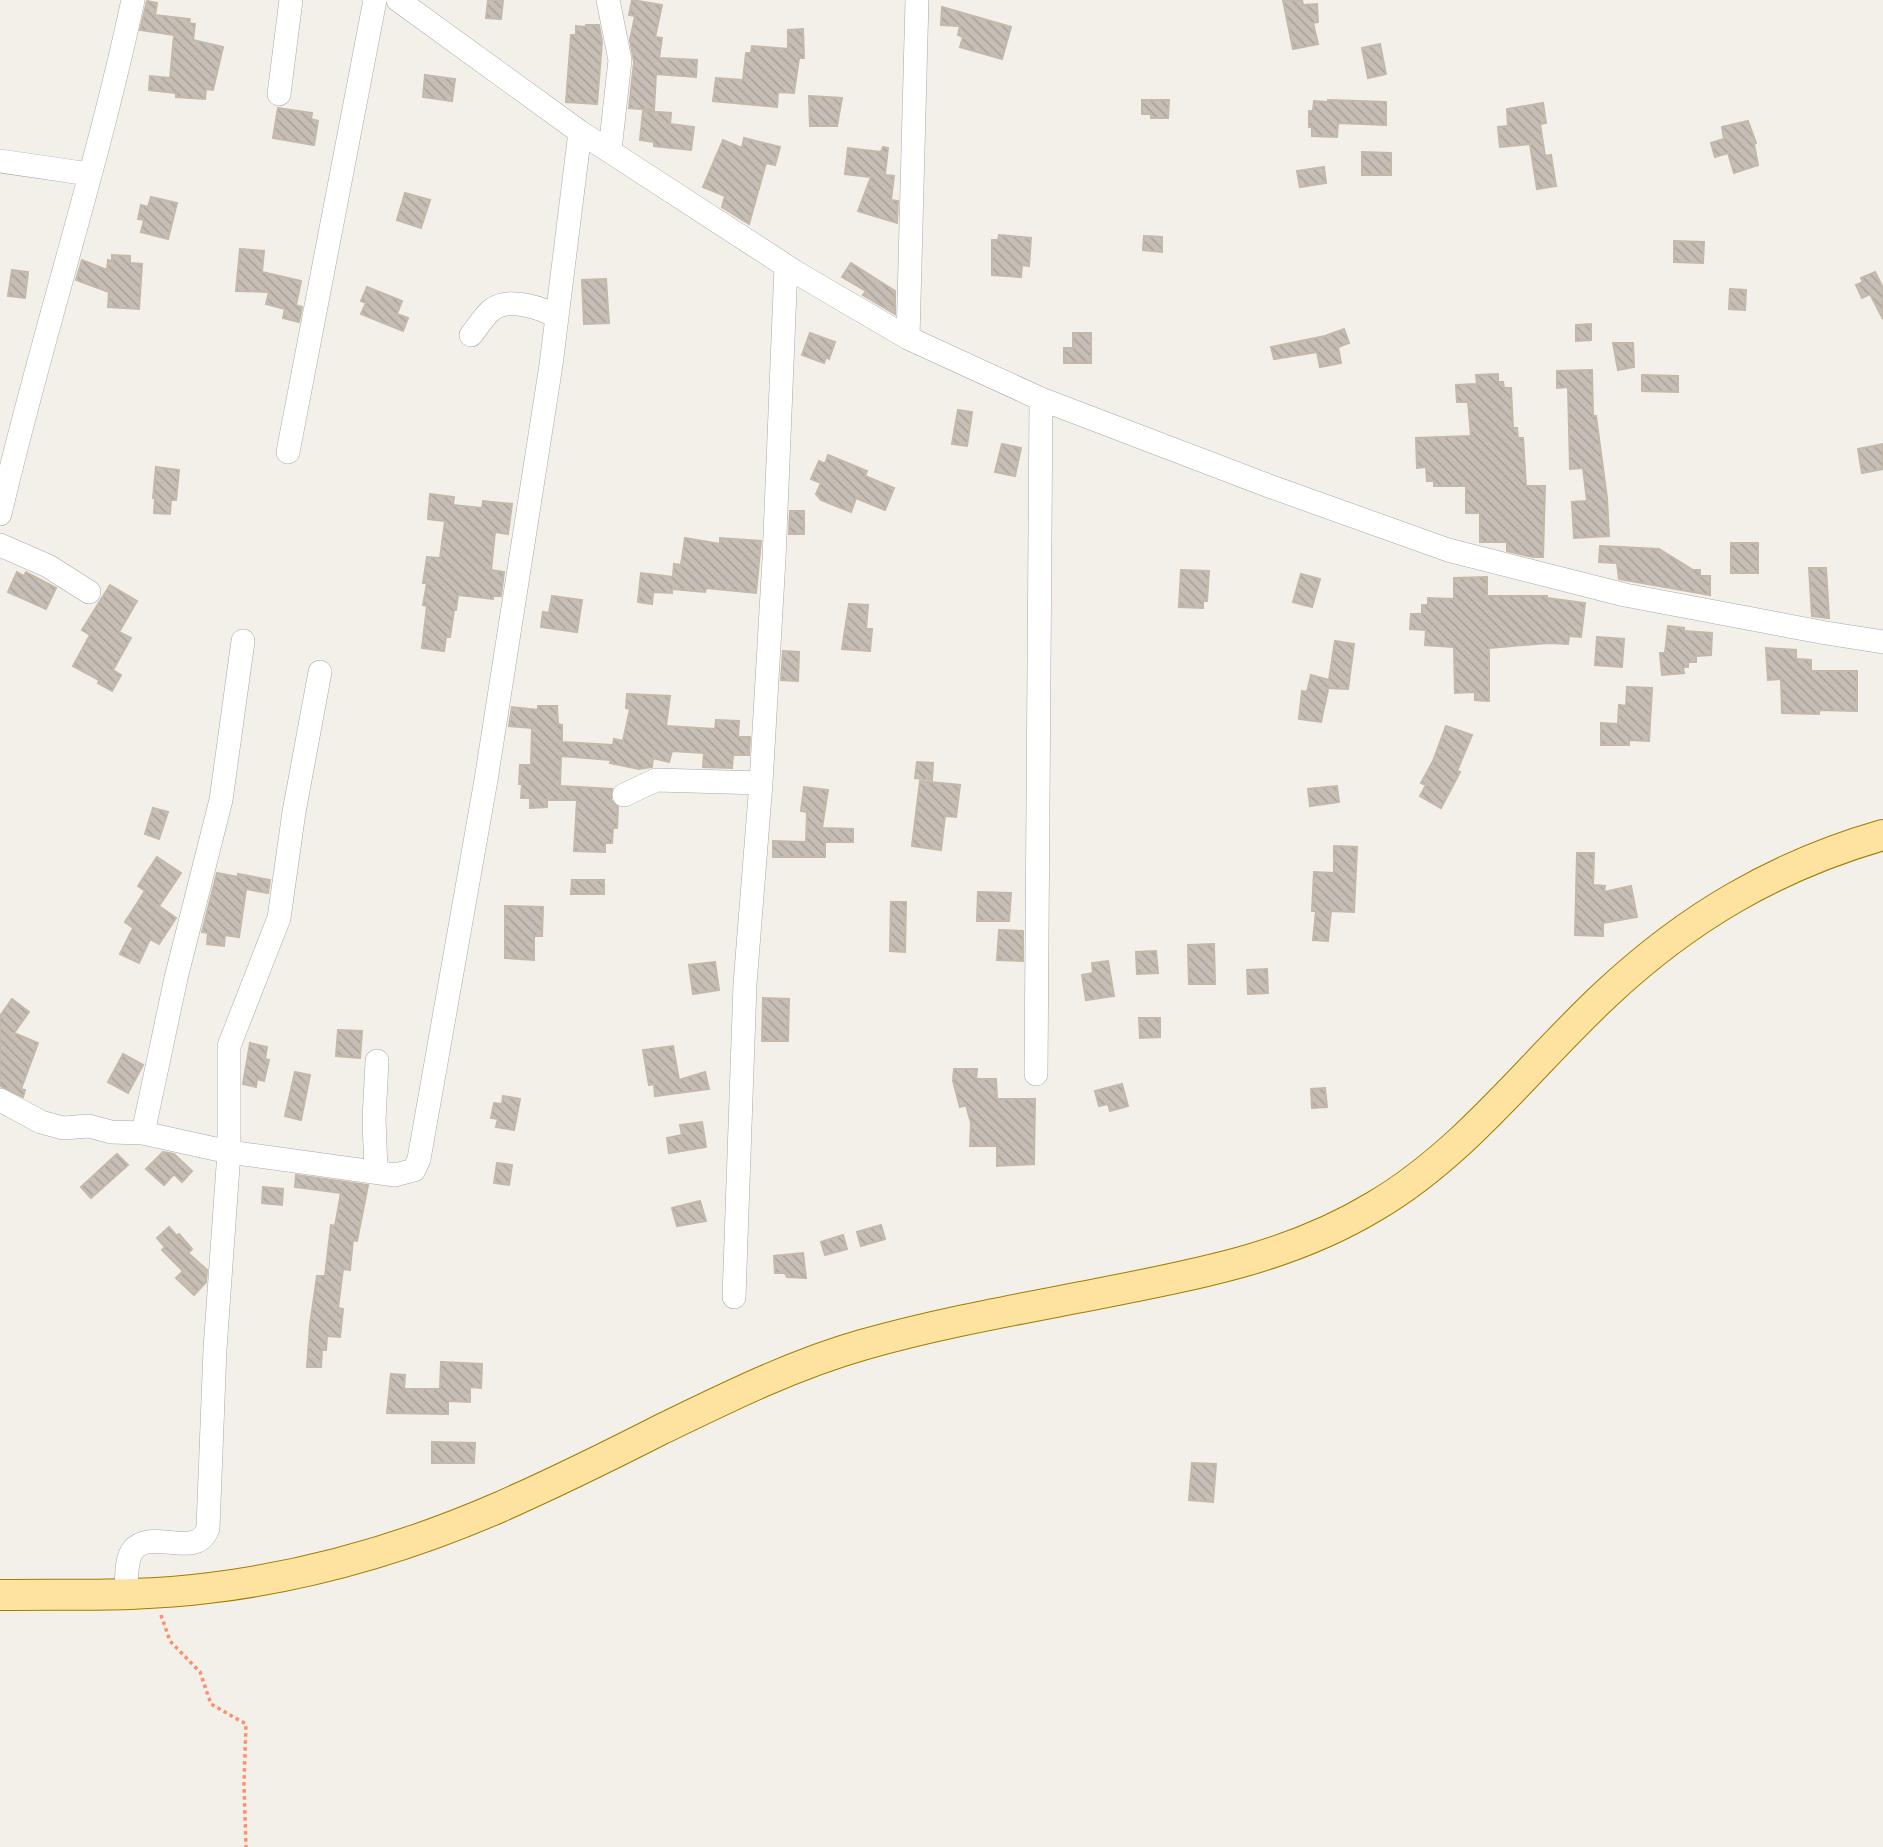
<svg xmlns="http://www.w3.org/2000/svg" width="1883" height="1847" font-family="'Asap Condensed',sans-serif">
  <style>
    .building { fill: url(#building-back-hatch); stroke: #c4b8a9; stroke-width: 2 }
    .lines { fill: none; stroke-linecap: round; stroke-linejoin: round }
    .minor-casing { stroke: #a8a8a8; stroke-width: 24 }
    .major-casing { stroke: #9e7e00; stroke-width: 32 }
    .path { stroke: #fe8e6d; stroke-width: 3.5; stroke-dasharray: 3.5 3.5; stroke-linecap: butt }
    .minor { stroke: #fff; stroke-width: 23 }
    .major { stroke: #fee2a0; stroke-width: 30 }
  </style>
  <defs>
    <pattern id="building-back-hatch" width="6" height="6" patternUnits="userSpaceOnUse" patternTransform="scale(1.75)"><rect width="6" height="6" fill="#c7bfb6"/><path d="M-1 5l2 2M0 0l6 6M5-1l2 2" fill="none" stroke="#aba49c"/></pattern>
  </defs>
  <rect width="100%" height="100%" fill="#f2f0e8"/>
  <path class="building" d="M488,0h15l-2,19 -15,-1z
    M632,0l30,5 -7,32 7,1 -3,20 38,2 -1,17 -40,-3 -2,36 -25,-2 5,-46 -4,-22 5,-24 -6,-1z
    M1283,0h19l1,5 14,-1 1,18 -5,1 5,21 -25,5z
    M147,1l10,2 -2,12 35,4 -1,4 6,1 -2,16 30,7 -10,43 -7,-1 -1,10 -29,-2v-4l-27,-3 1,-14 20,2 4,-43 -34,-5z
    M942,7l69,20 -9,32 -42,-12 3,-10 -5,-2 2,-9 -19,-1z
    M586,25h13l3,17 -5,62 -31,-2 5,-67h5v-9l10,1z
    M803,29l1,29h-5l-5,35 -16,-1 -1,15 -64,-6 3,-23 27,2 3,-27h5l1,-7 36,3v-19z
    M1380,44l6,30 -18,4 -6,-30z
    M425,75l30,4 -3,22 -29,-4z
    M809,96l33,2 -5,28h-27z
    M1142,100h27l-1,18h-17v-4h-9z
    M1328,100l58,2v23l-48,-2 -1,14 -25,-1v-9h-3v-16h4l1,-10 14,1z
    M1543,103l3,20 -6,1 5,32 6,-1 5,31 -19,3 -7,-45 -30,3 -2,-20 10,-1 -1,-17z
    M278,108l34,5 -1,6 7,2 -4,24 -41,-7z
    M643,111l28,2 -1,11 24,3 -3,23 -37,-4v-4l-14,-2z
    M1748,121l8,22 -2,1 4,21 -24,8 -6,-20 -13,4 -4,-14 13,-4 -2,-12z
    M744,138l36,9 -5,18 -9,-2 -17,61 -27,-17 3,-11 -22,-9 20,-47 19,8z
    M883,147l5,1 -3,27 9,1 -3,24 7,1 -1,22 -39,-12 13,-34 -26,-3 3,-26 33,4z
    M1362,152l29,1v22h-29z
    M1324,167l2,16 -26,4 -3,-16z
    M405,193l25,7 -9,28 -24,-8z
    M151,197l26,6 -9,36 -27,-7 3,-12 -6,-1 3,-14 7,2z
    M999,235l32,3 -2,28 -7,-1 -1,12 -29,-2v-35h6z
    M1144,236l18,1v15l-19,-2z
    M1674,241l30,1 -1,21 -29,-1z
    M240,249l24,2 -2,21 39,9 -5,24 6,2 -3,15 -16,-4 2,-9 -19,-5 3,-12 -33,-1z
    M112,255l18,1v7l12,1 -3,45 -31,-2 1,-15 -33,-12 6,-20 25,10 1,-10 4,1z
    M851,263l44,28v23l-32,-19 3,-4 -24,-14z
    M12,270l16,2 -3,26 -17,-2z
    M1875,272l8,16v31l-13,-25 -8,4 -6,-13 7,-3 -2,-4z
    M606,279l3,44 -25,1 -2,-44z
    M367,287l35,14 -5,13 11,4 -5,13 -42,-17 5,-11 -5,-2z
    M1730,289l16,1 -1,20 -16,-1z
    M1591,324v16l-15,1v-16z
    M1344,329l5,14 -11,4 3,16 -21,4 -3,-15 -43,7 -3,-12 54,-11z
    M810,333l25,9 -6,17 -3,-2 -2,6 -22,-8z
    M1073,333h18v30h-27v-15h9z
    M1613,343h20l1,24 -16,3z
    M1592,370l1,46h3l11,82 2,38 -35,2 -2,-36 15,-1 -4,-33 -13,1 -2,-82 -11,1v-17z
    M1498,374v8h5l1,6h7l2,40h4l1,10h5l3,48h19l-2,71h-10l-26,-6v-9h-27v-29h-14v-27h-32v-5h-7l-1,-14 -9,1 -1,-30 55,-2 -3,-34h-11l-1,-17 21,-1 -1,-9z
    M1642,375l36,1v16l-36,-1z
    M958,410l14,2 -5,34 -15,-2z
    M1002,444l19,4 -6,28 -20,-4z
    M1883,444v25l-21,4 -4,-24z
    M828,455l39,16 -2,5 29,12 -9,22 -29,-12 -5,14 -30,-12 -5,-6 5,-11 -10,-4 8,-18 6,3z
    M156,467l23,3 -3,30h-5l-1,14 -16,-1 1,-15h-2z
    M430,494l24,3 -1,8 29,3 1,-7 29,3 -4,30 -13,-2 -4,38 13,2 -3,24h-8v3l-35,-4 -2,15h-2l-4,27h-4l-2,14 -22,-3 5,-42 -4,-1 4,-22h-4l4,-26 13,1 5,-37 -17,-2z
    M790,511h14v23h-15z
    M685,538l35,6v-6l41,3 -5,52 -50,-5 -1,4 -33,-3v4l-19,-1 -1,12 -14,-2 3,-29 32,4 1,-13 7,1z
    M1731,543h27v30h-27z
    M1600,546l59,3 34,21h7v6h10v19l-91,-16 -2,-16 -18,-1z
    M1809,568h17l3,50 -17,-2z
    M1181,570l28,1 -2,30h-4v7l-24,-1z
    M17,572l7,4 2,-4 30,16 -10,21 -38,-17z
    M1301,574l19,5 -8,28 -19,-5z
    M1487,577v19h60v2l38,5 -4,34 -12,-1 -1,8 -20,-1 -59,5v53l-14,-1v-8l-20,1 -1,-46 -29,-2 1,-15 -16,-1 1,-15h11v-9h6v-7l26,1v-21z
    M110,585l27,16 -18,31 12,6 -18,32 8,5 -9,16 -14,-8 1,-3 -26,-14 17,-31 -8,-5z
    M552,596l30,4 -5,32 -36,-5 2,-15 6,1z
    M849,604l19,1 -2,24h6l-2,22 -28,-2z
    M1668,626l16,2v3l28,2 -1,22 -15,1v6h-8v5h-5l1,6 -22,2 -2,-22h5z
    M1597,637l27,2 -2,28 -27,-2z
    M1335,641l19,3 -6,45 -20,-1 1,-3 -8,37 -22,-3 3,-28 5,1 4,-17 18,5z
    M1766,648l30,2v9l15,1v11h46v40l-38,-1v4l-37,-1 -1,-34 -13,1z
    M783,651l16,1 -1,29 -17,-1z
    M1627,687l25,1 -3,53 -20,-1v5h-28v-22l17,1 1,-19 7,1z
    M627,694l43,2 -4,30 49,3 1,-9 23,1 -1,16h12l-1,18h-16l-1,13 -29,-1 1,-14 -32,-2 -3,11 -16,-4 -1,9 -13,2 -29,-6 1,-3 -50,-4 -1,30 52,3 -1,11 7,7 -1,21h-4l-1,15h-7v9l-31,-1 3,-51h-30v7l-17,1v-10h-9l1,-14h-3l1,-19h11l1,-37 -23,-2 3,-19 26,3v-4h19l1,18 4,1v17l51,3 1,-6 9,2 7,-32 -4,-1z
    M1446,726l26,9 -15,36 3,1 -19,36 -21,-12 6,-11 -5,-2 12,-22z
    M917,762l16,1 -1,17 -17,-2z
    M920,781l40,4 -4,32 -11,-1 -4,34 -29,-4z
    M1337,786l2,16 -29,4 -2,-17z
    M804,787l24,3 -6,38 31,1v13h-28v15h-52v-16l33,1 1,-30 -6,-1z
    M153,808l15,4 -9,27 -14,-5z
    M1334,846l23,1 -3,65 -23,-1 -3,30 -15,-1 3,-29h-4l2,-39 20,1z
    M1577,853h17l-1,32 12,1 -1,6 27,-6 6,31 -34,6v13l-28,-1z
    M157,857l24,16 -22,33 17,12 -17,26 -9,-5 -11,24 -19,-9 13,-26 -8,-6 20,-31 -7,-5z
    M217,873l21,4v-3l32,6 -2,13 -22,-4 -7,48 -14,-2 -1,11 -17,-2 1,-11 -6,-1z
    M572,880h32v14h-33z
    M978,892l33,1 -2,28h-32z
    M891,902h15l-1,50 -15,-1z
    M505,906l38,1 -1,29h-8v24l-29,-2z
    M999,930l24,1v30l-26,-1z
    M1214,944l1,40h-26l-1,-39z
    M1156,951l2,22 -21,1 -1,-22z
    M1108,961l6,35 -28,4 -4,-25 11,-2 -1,-10z
    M715,962l4,28 -26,4 -4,-29z
    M1267,969l1,24 -20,1 -1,-24z
    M763,998l26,1 -1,42h-26z
    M12,999l17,13 -15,21 24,10 -17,46 4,1 -2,7 -23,-11v-70z
    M1139,1018h21v19l-20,1z
    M338,1030l24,1 -2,27 -24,-2z
    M250,1043l17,4 -2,12 4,1 -5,21 -7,-2 -1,8 -13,-3z
    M673,1046l6,34 26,-8 4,17 -54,7 -1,-12 -5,1 -6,-35z
    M123,1054l20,11 -15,28 -20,-11z
    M954,1069h23l-1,10h20l1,20h38l-1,65 -37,2v-20h-27l1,-23 -5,-18 -6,2 -7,-26z
    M295,1072l15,3 -9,45 -16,-4z
    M1122,1084l6,22 -18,5 -2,-7 -9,2 -4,-15z
    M1325,1088l2,19 -15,1 -1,-19z
    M503,1096l17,3 -6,31 -18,-3 2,-8 -7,-1 3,-15 8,1z
    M702,1122l4,25 -37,6 -2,-15 15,-3 -2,-10z
    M163,1152l11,2 18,17 -10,11 -8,-8 -10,11 -18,-16z
    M117,1154l11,11 -37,33 -10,-11z
    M497,1163l15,2 -3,20 -15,-2z
    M296,1175l72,10 -11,56 -4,-1 -3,30 -7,-1 -5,39 5,1 -3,28 -13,-1 -1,14h-4l-1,17h-14l3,-42 7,-49h8l6,-51 4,1 6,-33 -46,-6z
    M263,1187l20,2 -1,16 -20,-2z
    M700,1201l6,20 -29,5 -5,-18z
    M881,1225l4,14 -24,7 -4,-14z
    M169,1227l8,9 2,-2 13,15 -4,4 19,17 -1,12 -12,13 -18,-17 7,-7 -21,-21 3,-3 -8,-9z
    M843,1235l4,14 -22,6 -4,-13z
    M803,1253l3,25 -19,-1 -2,-4h-10l-1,-17z
    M441,1362l41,2 -1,24 -11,-1v15l-22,-1v13l-61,-1 4,-39 14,1 -1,14h36z
    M432,1442l43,1 -1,20h-42z
    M1192,1463l24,1 -3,38 -24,-2z"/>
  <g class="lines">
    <g class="minor-casing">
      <path id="minor" d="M398,0l182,132 217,141 111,65 133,61 228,87 179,64 177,45 201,38 57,9
        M608,0l12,60 -10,90
        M279,94l12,-94
        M0,161l89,13
        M471,335c7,-8 14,-21 22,-26 16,-12 49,-1 64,8
        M908,338l9,-338
        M288,452l87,-452
        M0,514c40,-172 96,-341 133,-514
        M0,545l48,21 41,26
        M624,795l32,-15 105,3
        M1036,1074l5,-675
        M0,1100l41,22 22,6 26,-2 22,6 32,1 86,19 166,23 19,-5 5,-11 67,-379 65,-415 29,-233
        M143,1133l33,-155 45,-178 22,-159
        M376,1171l-2,-51 3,-59
        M734,1297l11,-313 16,-201 13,-224 12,-293
        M126,1594c1,-12 -1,-34 7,-44 19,-23 64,11 75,-22l7,-179 14,-197v-106l50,-128 15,-106 26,-140"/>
    </g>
    <g class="major-casing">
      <path id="major" d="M0,1595c69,-1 140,2 209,-7 100,-12 199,-41 291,-81 54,-24 107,-50 160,-77 66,-32 132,-65 202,-85 84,-24 170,-38 255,-55 91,-18 177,-35 258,-84 90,-53 154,-140 230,-211 82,-77 170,-129 278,-160"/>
    </g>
    <path class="path" d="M161,1615l9,26 30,31 11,32 35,20 -2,60 2,63"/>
    <use href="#minor" class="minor"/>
    <use href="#major" class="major"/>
  </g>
</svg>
